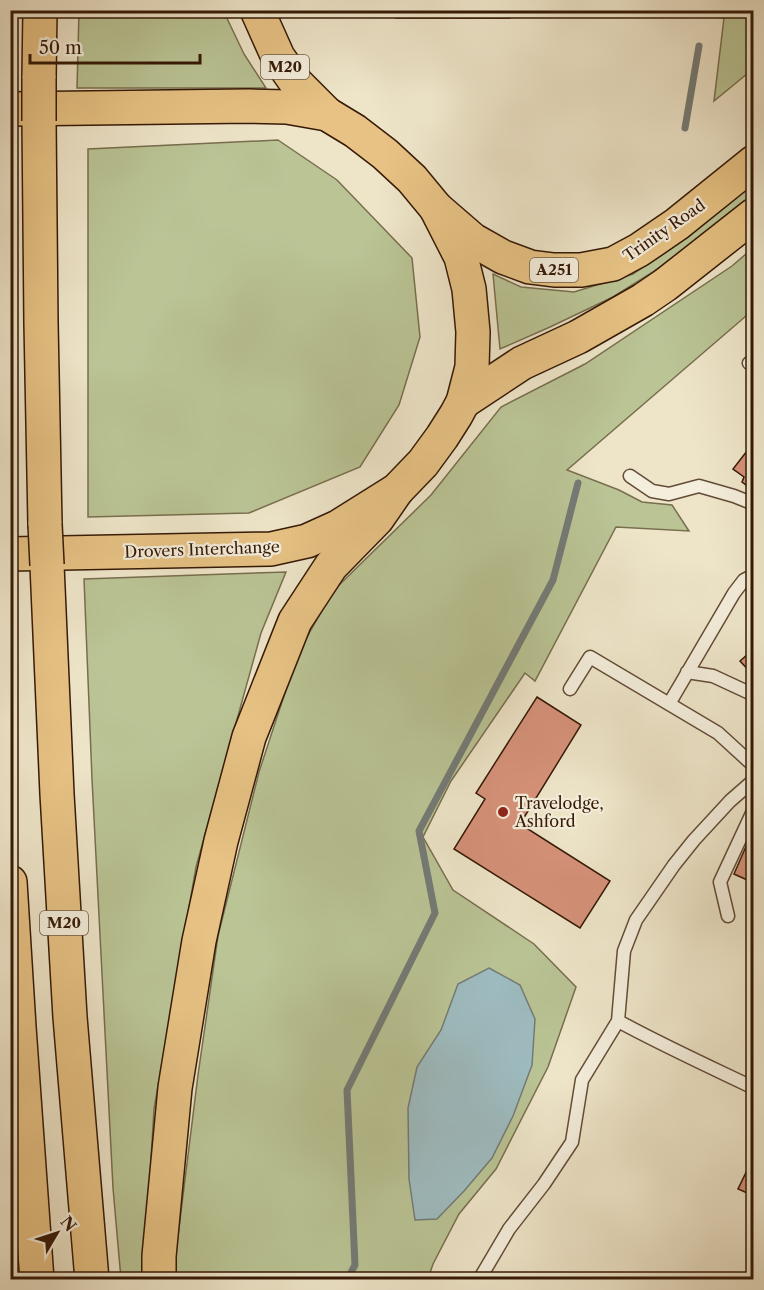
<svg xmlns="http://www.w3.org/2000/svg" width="764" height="1290" font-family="'Libre Caslon Text',serif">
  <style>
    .green { fill: #bac495; stroke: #786e4e; stroke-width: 1.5 }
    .water { fill: #9ebcc1; stroke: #747b76; stroke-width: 1.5 }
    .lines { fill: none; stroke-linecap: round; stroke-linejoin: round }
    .stream { stroke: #747b76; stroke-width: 7 }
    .building { fill: #d6927a; stroke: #351906; stroke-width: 1.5 }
    .service-casing { stroke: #634c37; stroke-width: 15 }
    .primary-casing { stroke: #351906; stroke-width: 36 }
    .trunk-casing { stroke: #351906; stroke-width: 36 }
    .motorway-casing { stroke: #351906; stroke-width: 36 }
    .service { stroke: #f4eedc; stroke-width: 12 }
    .primary { stroke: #e7c284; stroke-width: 33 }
    .trunk { stroke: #e7c284; stroke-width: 33 }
    .motorway { stroke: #e7c284; stroke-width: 33 }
    .motorway-bridge-casing { stroke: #351906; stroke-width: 36; stroke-linecap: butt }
    .motorway-bridge { stroke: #e7c284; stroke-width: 33 }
    .poi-dot { fill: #8f2418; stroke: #f4eedc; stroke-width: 2 }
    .labels { text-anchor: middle; stroke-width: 4.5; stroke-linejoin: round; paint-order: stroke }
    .shield { fill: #f4eedc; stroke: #6e5946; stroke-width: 1.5 }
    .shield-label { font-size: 15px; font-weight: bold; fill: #351906 }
    .street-label { font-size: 16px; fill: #351906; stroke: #f4eedc }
    .poi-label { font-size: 16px; fill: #351906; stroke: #f4eedc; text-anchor: start }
  </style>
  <rect width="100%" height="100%" fill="#eee5c9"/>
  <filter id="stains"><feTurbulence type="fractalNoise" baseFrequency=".00333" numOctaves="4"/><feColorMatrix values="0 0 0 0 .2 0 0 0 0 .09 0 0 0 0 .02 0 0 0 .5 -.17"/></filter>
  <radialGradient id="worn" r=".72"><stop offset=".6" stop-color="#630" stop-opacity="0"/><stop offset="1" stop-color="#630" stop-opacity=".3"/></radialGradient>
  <path class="green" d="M223,10l21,44 22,34h-189l2,-77z
    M673,10l80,1v58l-39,32 10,-83 -52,-5z
    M278,140l59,40 75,78 8,79 -21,68 -39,62 -111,46 -161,4v-368z
    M753,182v16l-70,55 -70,44 -63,30 -50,22 -7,-75 28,13 53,5 59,-18 42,-29z
    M753,248v62l-186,160 52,20 23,12 30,3 17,26 -73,-4 -81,154 -10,-8 -74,108 -28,56 30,53 81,54 42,43 -28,80 -52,102 -37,45 -26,50 -5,15 -253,1v-20l23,-185 20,-139 41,-164 39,-119 35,-62 98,-96 70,-88 84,-43 147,-98z
    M286,572l-25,61 -65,234 -42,242 -10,170h-23l-8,-91 -21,-409 -8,-200z"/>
  <path class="water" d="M489,968l31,17 15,34 -3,46 -19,51 -21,42 -28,33 -27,28 -22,1 -6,-41 -1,-71 9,-41 24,-37 17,-46z"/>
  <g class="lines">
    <path class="stream" d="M685,128l14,-82
      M347,1280l8,-15 -8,-175 88,-177 -16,-82 134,-251 25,-97"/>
  </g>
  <path class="building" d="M396,10h114v8h-114z
    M754,442v49l-12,-9 2,-5 -11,-8z
    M754,649v27l-14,-15z
    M537,697l44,28 -61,99 90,57 -30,47 -126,-79 31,-50 -9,-6z
    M754,828v55l-20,-9z
    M754,1156v40l-16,-7z"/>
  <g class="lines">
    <g class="service-casing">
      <path id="service" d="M749,363l5,3
        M630,476l22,15 17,3 30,-8 35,10 20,8
        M687,672l26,4 41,19
        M570,689l20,-32 128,76 36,33
        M669,704l65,-111 10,-13 10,-5
        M728,916l-8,-34 34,-73
        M618,1021c44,24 90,45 136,67
        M479,1280l30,-51 35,-45 28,-42 10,-62 36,-59 6,-70 12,-31 38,-55 20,-25 36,-39 24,-21"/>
    </g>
    <g class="primary-casing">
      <path id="primary" d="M436,208l37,32 30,17 27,10 24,3h27l32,-6 26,-14 38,-26 77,-62
        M463,402l59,-39 56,-26 65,-37 22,-15 89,-70"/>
    </g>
    <g class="trunk-casing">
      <path id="trunk" d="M10,109l239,-3 38,1 40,7 28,17 30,23 27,25 24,29 25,49 8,32 4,43 -1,35 -9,35 -7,13 -14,22 -19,26 -26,27 -59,37 -31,14 -36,8 -261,5"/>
    </g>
    <g class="motorway-casing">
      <path id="motorway" d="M257,10l21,47 19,27 30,30
        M39,78l1,-68
        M39,121l2,202 4,201
        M47,565l10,229 13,223 22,263
        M10,882l9,145 18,253
        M159,1280v-24l16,-168 24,-147 22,-100 28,-104 46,-116 36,-55 46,-47 20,-29"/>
    </g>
    <use href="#service" class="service"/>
    <use href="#primary" class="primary"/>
    <use href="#trunk" class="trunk"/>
    <use href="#motorway" class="motorway"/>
    <g class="motorway-bridge-casing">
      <path id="motorway-bridge" d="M39,121v-43
        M45,524l2,41"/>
    </g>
    <use href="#motorway-bridge" class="motorway-bridge"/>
  </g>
  <circle class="poi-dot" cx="503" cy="812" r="6"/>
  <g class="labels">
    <g class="shield">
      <rect x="261" y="55" width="48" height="24" rx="4.5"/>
      <rect x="530" y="258" width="48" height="24" rx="4.5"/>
      <rect x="40" y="911" width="48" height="24" rx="4.5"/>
    </g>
    <g class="shield-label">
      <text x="285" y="72">M20</text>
      <text x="554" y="275">A251</text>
      <text x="64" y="928">M20</text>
    </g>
    <g class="street-label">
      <text transform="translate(664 230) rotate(-35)" y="6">Trinity Road</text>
      <text transform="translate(202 549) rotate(-2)" y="6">Drovers Interchange</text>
    </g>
    <g class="poi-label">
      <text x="515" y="809">Travelodge,<tspan x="515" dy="18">Ashford</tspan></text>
    </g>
  </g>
  <rect width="764" height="1290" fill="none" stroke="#eee5c9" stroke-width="36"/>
  <rect x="12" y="12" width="740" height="1266" fill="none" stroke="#351906" stroke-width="3"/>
  <rect x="18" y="18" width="728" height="1254" fill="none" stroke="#351906" stroke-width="1.5"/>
  <g transform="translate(57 1233) rotate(51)" stroke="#f4eedc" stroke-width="4.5" paint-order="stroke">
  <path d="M0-4.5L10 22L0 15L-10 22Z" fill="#351906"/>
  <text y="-9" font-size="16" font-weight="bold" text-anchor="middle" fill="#351906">N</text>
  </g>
  <path d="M30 54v9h170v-9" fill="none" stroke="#351906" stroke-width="3"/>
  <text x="39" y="54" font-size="18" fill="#351906" stroke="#f4eedc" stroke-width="4.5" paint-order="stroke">50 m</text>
  <rect width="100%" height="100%" filter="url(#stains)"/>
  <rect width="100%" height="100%" fill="url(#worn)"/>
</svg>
